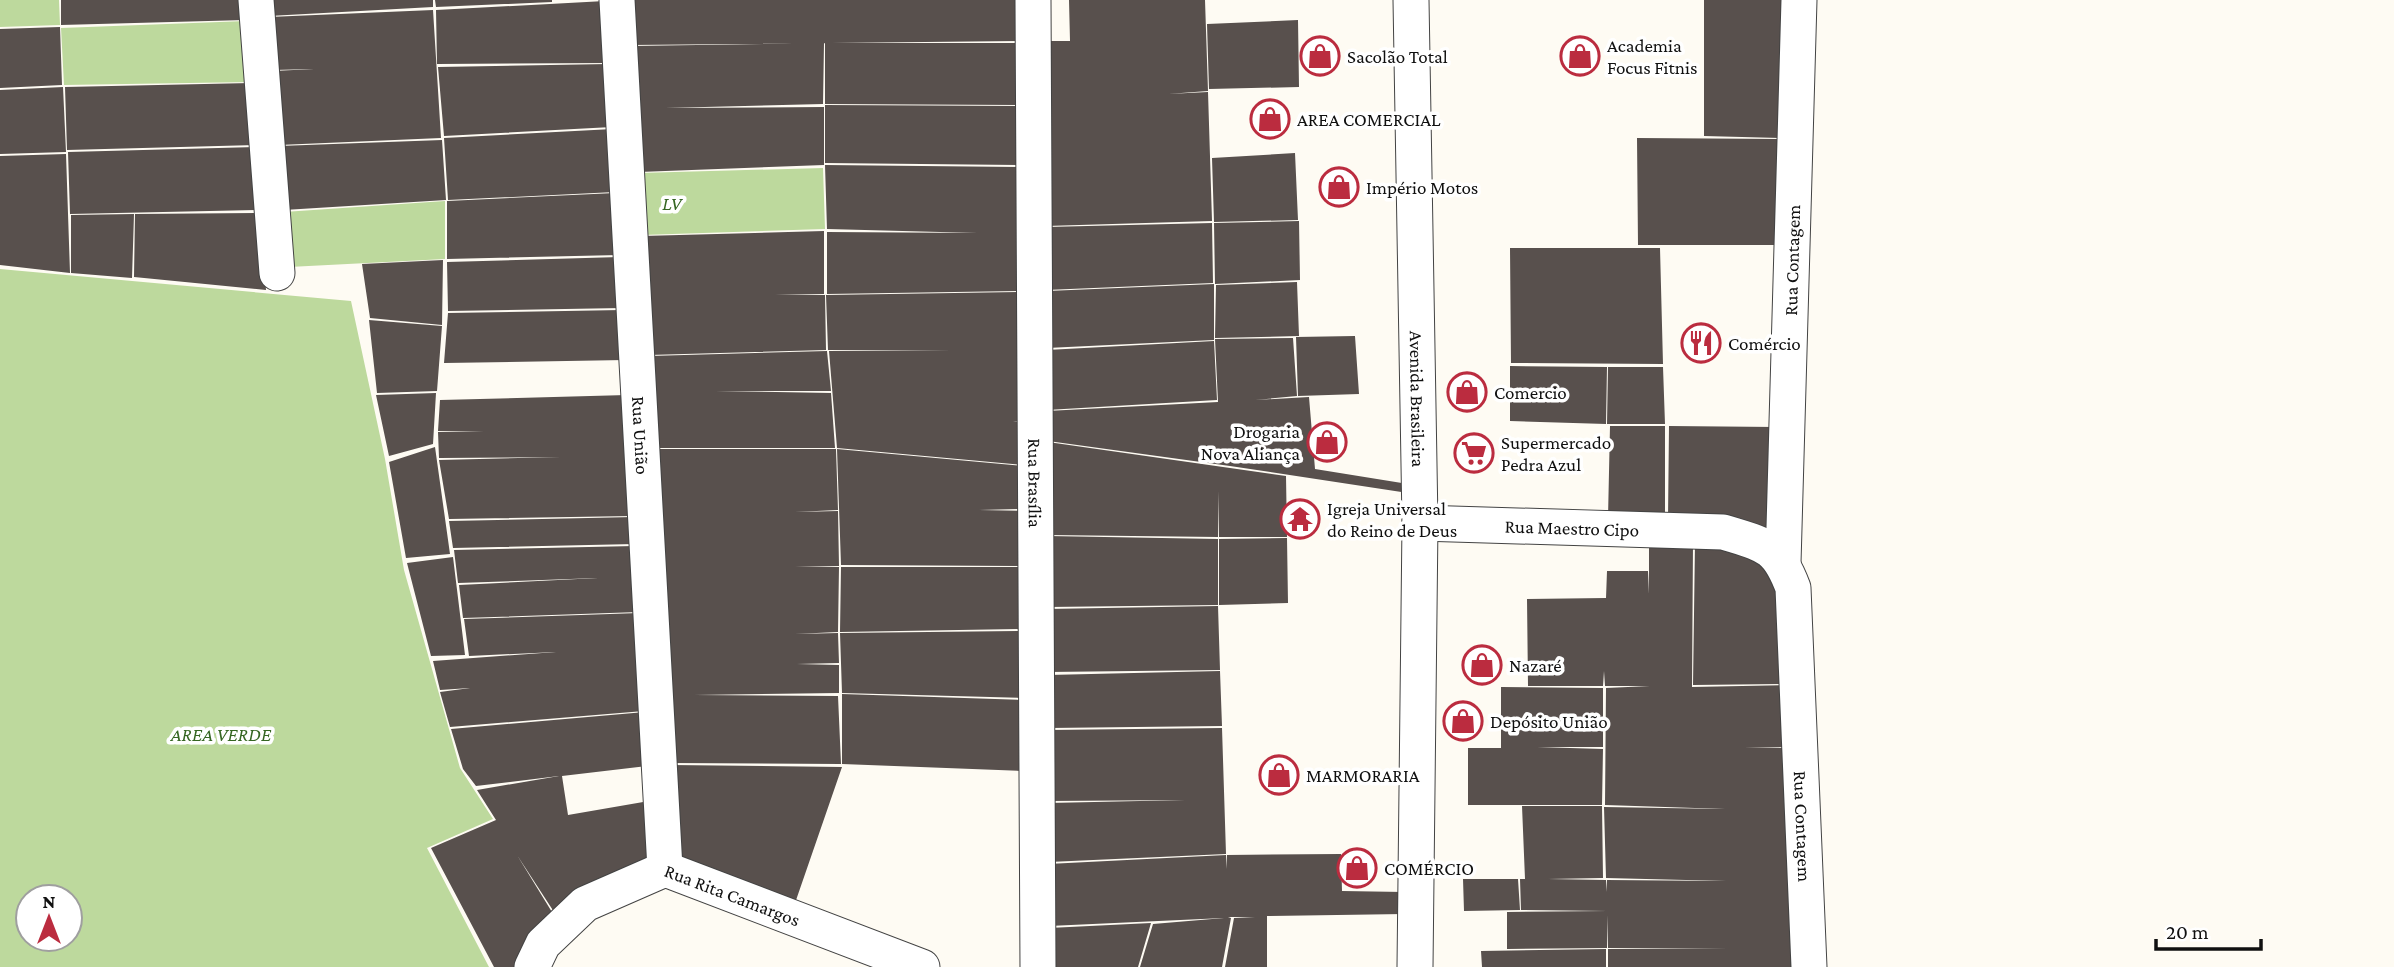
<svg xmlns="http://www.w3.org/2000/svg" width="2394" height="967" font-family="'Crimson Pro',serif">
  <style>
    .forest { fill: #bdd99d; fill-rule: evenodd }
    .building { fill: #58504d }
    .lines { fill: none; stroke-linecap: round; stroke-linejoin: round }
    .minor-casing { stroke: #434343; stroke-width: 37 }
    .minor { stroke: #fff; stroke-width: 35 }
    .labels { text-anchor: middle; stroke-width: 7; stroke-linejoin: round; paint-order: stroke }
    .poi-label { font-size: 19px; fill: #101010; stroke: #fff; text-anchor: start }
    .park-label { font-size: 19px; font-style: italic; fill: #356622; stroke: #fff }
    .street-label { font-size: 19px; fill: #101010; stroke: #fff }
  </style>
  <rect width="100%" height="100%" fill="#fefbf3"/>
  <path class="forest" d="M0,0h59l1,25 -60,2z
    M246,21l5,61 -187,3 -3,-57z
    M823,168l2,61 -183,6 -3,-62z
    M445,201v58l-156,8 -5,-55z
    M0,269l351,32 34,158 19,111 56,198 33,51 -66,29 62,119h-489zM28,897h42v42h-42z"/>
  <path class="building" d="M61,0h183l1,20 -184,5z
    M268,0h165v7l-164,9z
    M435,0h117v2l-116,5z
    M629,0h392v41l-390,4z
    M1069,0h136l3,91 -40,3 40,-2 4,129 -166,5v-185h24z
    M1704,0h83l-4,138 -79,-2z
    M605,1l3,62 -171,1 -1,-54z
    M433,10l8,128 -162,7 -6,-74 41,-2 -41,1 -4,-53z
    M1298,20l1,67 -90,2 -2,-65z
    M60,27l2,58 -62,3v-59z
    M824,43l-1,61 -158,4 159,-1v58l-185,7 -8,-126z
    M825,43h196l1,62 -197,-1z
    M608,64l4,63 -168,9 -6,-69z
    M251,83l5,62 -189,5 -2,-63z
    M63,87l3,65 -66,2v-64z
    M825,105l197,1 1,59 -198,-2z
    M613,129l2,63 -167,8 -4,-62z
    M1637,138l146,1 -3,106h-142z
    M442,140l4,60 -162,10 -5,-64z
    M256,147l5,63 -191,4 -2,-62z
    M1295,153l3,67 -84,2 -2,-64z
    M66,154l4,119 -70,-8v-109z
    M825,165l198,2v124l-196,3v-62l151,1 -151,-4z
    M615,193l4,62 -172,4v-58z
    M261,213l5,77 -132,-13 1,-63z
    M134,214l-2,64 -61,-5v-58z
    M1299,221l1,59 -85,4 -1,-61z
    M1212,223l1,60 -167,7v-63z
    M824,231v63l-49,1h50l1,55 -177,5 -7,-119z
    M1510,248h150l3,116 -152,-1z
    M620,257l2,51 -174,3 -1,-49z
    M443,260l-1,65 -72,-7 -8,-54z
    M1297,282l2,54 -84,2 1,-53z
    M1214,284v56l-167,8v-57z
    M1023,292v130l-10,-1 11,2 -1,42 -186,-17 -8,-97 123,-1h-124l-2,-55z
    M622,310l3,50 -181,3 4,-50z
    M369,320l73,6 -5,65 -60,2z
    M1355,336l4,58 -61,2 -2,-59z
    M1293,338l4,58 -42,4 54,-3 6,72 93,15v9l-178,-27 -182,-25 -1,-30 171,-9 -3,-63z
    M1214,341l3,59 -170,10v-60z
    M827,351l4,40h-116l116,2 4,55h-181l-5,-92z
    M1510,366l97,1 -1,57 -96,-3z
    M1608,367h55l2,57h-58z
    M436,393l-3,51 -44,12 -13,-61z
    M627,395l6,121 -184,3 -10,-59 123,-3 -123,1 -1,-26 46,-1h-46l2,-31z
    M1610,426h55v94l-57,-2z
    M1669,426l107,1 -3,109 -105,-17z
    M1048,442l238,34 1,61h-68l-1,-46v46l-170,-2z
    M435,447l15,107 -44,4 -17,-96z
    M654,449h182l2,61 -43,2 43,-1 1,55 -44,1h44l-1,65 -43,2 43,-1 1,30 -42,1 42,1v28l-145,2 144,1 3,68 -169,-1z
    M837,449l187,17 -1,43 -44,1 45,1v55l-183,-1z
    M634,517l1,27 -182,4 -4,-27z
    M1048,536l170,3v66l-170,2z
    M1287,538l1,65 -69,2v-66z
    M1649,542l44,1 -1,144 94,-2 2,62 -44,1h44l11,219h-191v-18h121l-121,-1v-33l-1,33 -100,1v-37l101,-1 -87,-1 -1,-31h5l-3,-73h80l1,72 -55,1 58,1v12l1,-12 119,1 -120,-3 -2,-71 121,2 -120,-4 1,-117 44,-2h-45l-1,-15 -1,15h-75l-1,-87 79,-1 1,-27h41l1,23z
    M1695,543l63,12 15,16 12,113 -92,1z
    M635,546l4,66 -176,6 -4,-33 139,-7 -140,5 -4,-33z
    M453,557l12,98 -34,1 -24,-93z
    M841,567h183v62l-184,3z
    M1218,606l2,64 -172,2 -1,-63z
    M639,613l5,98 -194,16 -10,-35 30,-4 -30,2 -7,-29 123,-9 -87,4 -5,-37z
    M1024,631v67l-182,-5 -2,-60z
    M1220,671l2,55 -173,2 -1,-53z
    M1501,687l102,1v59h-66l66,2 -1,56h-134v-57h33z
    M842,694l182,6 1,71 -183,-7z
    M645,712l2,54 -85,10 6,39 81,-14 3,61 -96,53 -39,-60 38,62 -39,50h-22l-63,-119 65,-28 -19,-30 82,-14 -83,10 -13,-17 -12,-40z
    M1222,728l4,126 -177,8v-59l136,-3 -136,1v-71z
    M671,765l171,2 -48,139 -119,-45z
    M1341,854l1,37 62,1v22l-137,2v51h-42l9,-49 21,-1h-27l3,1 -9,49h-82l13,-43 71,-6 -175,8 -1,-62 178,-9 1,14v-14z
    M1463,879h55l2,31 -56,1z
    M1151,923l-13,44h-89v-39z
    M1606,949v18h-124l-1,-16z"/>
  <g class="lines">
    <g class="minor-casing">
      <g id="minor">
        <path d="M256,0l21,273"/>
        <path id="s1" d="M617,0l48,869"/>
        <path id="s2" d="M1033,0l5,967"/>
        <path id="s3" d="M1411,0l9,523 -5,444"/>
        <path id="s4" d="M1420,523l303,9c42,13 54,13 70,56l16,379"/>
        <path id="s5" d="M1783,563l16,-563"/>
        <path id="s6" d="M532,967l11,-23 42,-40 80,-35 257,98"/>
      </g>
    </g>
    <use href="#minor" class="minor"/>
  </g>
  <defs>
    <g id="shop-ring" transform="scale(2.0125)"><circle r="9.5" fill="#fff" stroke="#bb2c3f" stroke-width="1.5"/><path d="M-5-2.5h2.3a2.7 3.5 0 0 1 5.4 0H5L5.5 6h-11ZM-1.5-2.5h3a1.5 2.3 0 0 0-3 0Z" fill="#bb2c3f"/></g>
    <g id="restaurant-ring" transform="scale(2.0125)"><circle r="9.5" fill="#fff" stroke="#bb2c3f" stroke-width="1.5"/><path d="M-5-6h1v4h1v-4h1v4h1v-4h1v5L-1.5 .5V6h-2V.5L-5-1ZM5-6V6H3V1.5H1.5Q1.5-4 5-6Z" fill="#bb2c3f"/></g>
    <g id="supermarket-ring" transform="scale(2.0125)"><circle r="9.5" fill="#fff" stroke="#bb2c3f" stroke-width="1.5"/><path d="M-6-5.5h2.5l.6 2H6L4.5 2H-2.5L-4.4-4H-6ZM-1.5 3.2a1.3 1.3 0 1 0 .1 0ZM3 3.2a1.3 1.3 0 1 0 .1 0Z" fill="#bb2c3f"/></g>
    <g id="temple-ring" transform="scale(2.0125)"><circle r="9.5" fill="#fff" stroke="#bb2c3f" stroke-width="1.5"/><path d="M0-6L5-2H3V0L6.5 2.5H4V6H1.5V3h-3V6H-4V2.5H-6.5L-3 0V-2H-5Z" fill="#bb2c3f"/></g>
  </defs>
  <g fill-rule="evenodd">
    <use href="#shop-ring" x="1320" y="56"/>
    <use href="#shop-ring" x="1580" y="56"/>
    <use href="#shop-ring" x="1270" y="119"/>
    <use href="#shop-ring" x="1339" y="187"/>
    <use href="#restaurant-ring" x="1701" y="343"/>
    <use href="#shop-ring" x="1467" y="392"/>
    <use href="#shop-ring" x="1327" y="442"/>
    <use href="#supermarket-ring" x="1474" y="453"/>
    <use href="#temple-ring" x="1300" y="519"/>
    <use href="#shop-ring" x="1482" y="665"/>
    <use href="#shop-ring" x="1463" y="721"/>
    <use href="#shop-ring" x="1279" y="775"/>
    <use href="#shop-ring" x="1357" y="868"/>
  </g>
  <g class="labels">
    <g class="poi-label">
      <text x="1607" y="52">Academia<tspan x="1607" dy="22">Focus Fitnis</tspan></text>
      <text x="1347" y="63">Sacolão Total</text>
      <text x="1297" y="126">AREA COMERCIAL</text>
      <text x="1366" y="194">Império Motos</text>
      <text x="1728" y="350">Comércio</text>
      <text x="1494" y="399">Comercio</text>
      <text x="1300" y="438" text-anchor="end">Drogaria<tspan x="1300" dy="22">Nova Aliança</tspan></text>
      <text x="1501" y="449">Supermercado<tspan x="1501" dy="22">Pedra Azul</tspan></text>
      <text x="1327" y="515">Igreja Universal<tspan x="1327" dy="22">do Reino de Deus</tspan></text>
      <text x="1509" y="672">Nazaré</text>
      <text x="1490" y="728">Depósito União</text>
      <text x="1306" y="782">MARMORARIA</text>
      <text x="1384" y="875">COMÉRCIO</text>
    </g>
    <g class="park-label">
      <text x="672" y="210">LV</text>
      <text x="221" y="741">AREA VERDE</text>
    </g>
    <g class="street-label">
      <text dy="7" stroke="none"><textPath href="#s5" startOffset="303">Rua Contagem</textPath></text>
      <text dy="7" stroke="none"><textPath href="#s3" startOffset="399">Avenida Brasileira</textPath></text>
      <text dy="7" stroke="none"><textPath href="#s1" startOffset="436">Rua União</textPath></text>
      <text dy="7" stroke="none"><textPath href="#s2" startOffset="483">Rua Brasília</textPath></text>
      <text dy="7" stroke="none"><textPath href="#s4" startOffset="152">Rua Maestro Cipo</textPath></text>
      <text dy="7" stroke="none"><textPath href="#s4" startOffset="637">Rua Contagem</textPath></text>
      <text dy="7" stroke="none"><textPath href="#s6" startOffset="243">Rua Rita Camargos</textPath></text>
    </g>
  </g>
  <g transform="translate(49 918)"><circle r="33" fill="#ffffff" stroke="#9f9f9f" stroke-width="2"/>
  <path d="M0-5L12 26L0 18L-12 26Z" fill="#bb2c3f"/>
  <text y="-10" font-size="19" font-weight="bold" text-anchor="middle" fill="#101010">N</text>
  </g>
  <path d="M2156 939v10h105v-10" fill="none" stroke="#101010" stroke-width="3.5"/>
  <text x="2166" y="939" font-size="21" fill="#101010" stroke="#ffffff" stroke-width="5" paint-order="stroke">20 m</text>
</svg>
